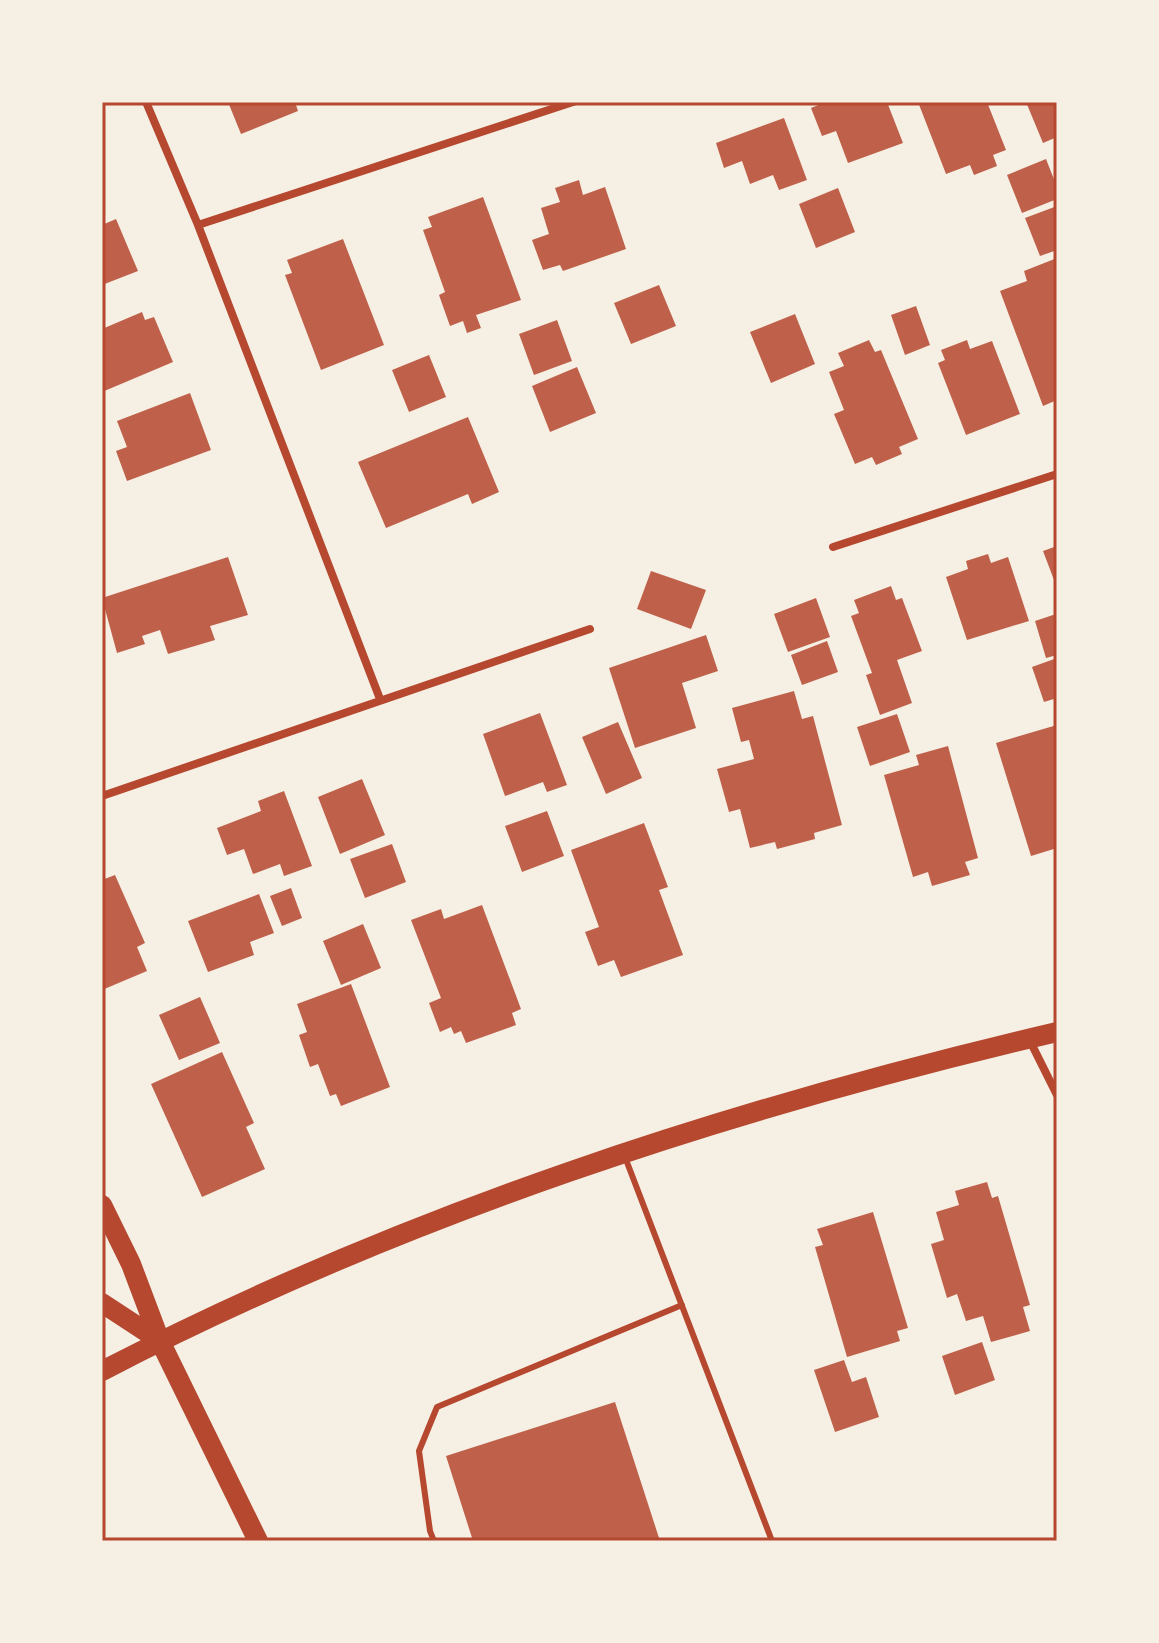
<svg xmlns="http://www.w3.org/2000/svg" width="1159" height="1643" font-family="Signika,sans-serif">
  <style>
    .building { fill: #bf614a }
    .lines { fill: none; stroke-linecap: round; stroke-linejoin: round }
    .service { stroke: #b5482f; stroke-width: 6 }
    .minor { stroke: #b5482f; stroke-width: 8 }
    .primary { stroke: #b5482f; stroke-width: 20 }
    .neatline { fill: none; stroke: #b5482f; stroke-width: 3 }
  </style>
  <rect width="100%" height="100%" fill="#f6efe4"/>
  <path class="building" d="M228,102h67l3,9 -57,23z
    M826,102h61l16,41 -55,20 -12,-32 -14,5 -11,-28z
    M918,102h69l19,48 -13,5 4,11 -23,9 -4,-10 -24,9z
    M1026,102h31v35l-14,6z
    M784,118l23,62 -28,10 -6,-15 -23,9 -8,-23 -18,7 -8,-25z
    M1046,159l11,28v12l-35,14 -15,-38z
    M579,180l4,15 22,-8 21,62 -63,22 -3,-6 -17,5 -11,-30 17,-6 -8,-26 19,-6 -5,-14z
    M838,188l17,44 -39,16 -17,-44z
    M483,197l38,103 -45,15 5,13 -14,5 -4,-12 -13,5 -11,-31 6,-3 -22,-62 9,-3 -4,-10z
    M1057,206v44l-17,6 -15,-38z
    M116,219l22,52 -36,14v-60z
    M343,239l41,106 -63,25 -36,-95 7,-2 -5,-13z
    M1057,258v142l-14,6 -43,-115 27,-10 -3,-10z
    M659,285l17,41 -45,18 -17,-41z
    M916,306l14,39 -25,10 -14,-40z
    M142,312l3,8 9,-3 19,45 -71,30v-63z
    M795,314l20,50 -44,19 -21,-51z
    M557,320l15,41 -38,14 -15,-41z
    M869,340l6,12 6,-2 37,89 -19,8 3,7 -26,11 -4,-8 -17,7 -21,-50 10,-4 -15,-38 15,-6 -6,-13z
    M967,340l3,9 22,-8 28,73 -54,21 -28,-72 7,-3 -4,-10z
    M429,355l17,42 -37,15 -17,-42z
    M577,367l19,46 -46,19 -18,-46z
    M190,393l21,57 -84,31 -11,-30 11,-4 -10,-26z
    M468,417l31,75 -27,12 -4,-10 -82,34 -28,-66z
    M1057,546v42l-14,-37z
    M988,554l3,9 17,-6 21,64 -62,19 -21,-63 22,-8 -2,-8z
    M228,557l20,58 -38,11 5,14 -47,14 -8,-24 -18,6 3,8 -28,9 -15,-55z
    M651,571l55,19 -15,39 -54,-20z
    M891,586l5,14 6,-2 20,53 -25,9 15,43 -32,12 -14,-40 6,-2 -21,-57 8,-3 -5,-13z
    M816,598l14,39 -42,15 -14,-38z
    M1056,614l1,41 -11,3 -11,-37z
    M706,635l12,36 -36,12 14,45 -61,20 -26,-80z
    M827,641l11,31 -36,13 -11,-30z
    M1057,658v40l-13,4 -12,-35z
    M794,691l8,28 11,-3 29,109 -28,8 1,6 -38,10 -2,-7 -25,6 -10,-39 -11,3 -12,-43 37,-10 -5,-19 -8,2 -9,-34z
    M540,713l27,72 -20,7 -4,-10 -38,14 -22,-62z
    M897,714l13,38 -40,14 -13,-39z
    M618,722l24,56 -36,16 -24,-57z
    M1057,725v123l-26,8 -35,-113z
    M948,746l30,112 -13,4 5,13 -38,11 -4,-14 -15,5 -29,-102 35,-10 -3,-10z
    M362,779l23,56 -45,19 -22,-57z
    M284,791l28,75 -28,10 -4,-12 -27,10 -9,-25 -17,6 -10,-27 44,-17 -3,-10z
    M547,811l17,45 -42,16 -17,-46z
    M644,823l24,64 -9,3 24,65 -62,22 -7,-17 -16,6 -13,-34 14,-5 -28,-77z
    M392,844l14,38 -41,16 -15,-39z
    M115,875l30,68 -8,4 10,24 -45,19v-110z
    M291,888l11,30 -20,8 -12,-30z
    M259,894l15,39 -24,9 4,13 -46,17 -20,-51z
    M482,905l39,104 -9,4 4,12 -50,18 -5,-12 -7,3 -3,-7 -11,5 -11,-29 12,-5 -30,-78 30,-11 3,10z
    M363,924l18,44 -40,17 -18,-44z
    M351,984l39,103 -49,19 -5,-12 -6,2 -12,-32 -8,3 -11,-32 8,-3 -10,-28z
    M200,997l20,46 -41,17 -20,-45z
    M222,1052l32,71 -8,4 19,42 -63,28 -51,-113z
    M987,1182l5,16 6,-2 32,109 -7,2 7,24 -39,11 -8,-26 -17,5 -9,-27 -10,4 -16,-54 13,-4 -8,-28 23,-7 -4,-14z
    M873,1212l35,116 -11,3 3,10 -53,16 -32,-110 8,-2 -6,-16z
    M982,1342l13,38 -40,15 -13,-39z
    M844,1360l8,22 14,-5 13,40 -44,15 -21,-62z
    M615,1402l45,139h-187l-27,-85z"/>
  <g class="lines">
    <path class="service" d="M625,1157l147,384
      M434,1541l-4,-10 -11,-80 18,-44 245,-102"/>
    <path class="minor" d="M146,102l52,123 182,474
      M198,225l375,-123
      M833,547l224,-73
      M102,796l488,-167
      M1029,1039l28,56"/>
    <path class="primary" d="M102,1205l29,59 29,77 98,200
      M102,1303l58,38
      M102,1371c301,-156 626,-262 955,-339"/>
  </g>
  <rect width="1159" height="1643" fill="none" stroke="#f6efe4" stroke-width="208"/>
  <rect x="104" y="104" width="951" height="1435" class="neatline"/>
</svg>
